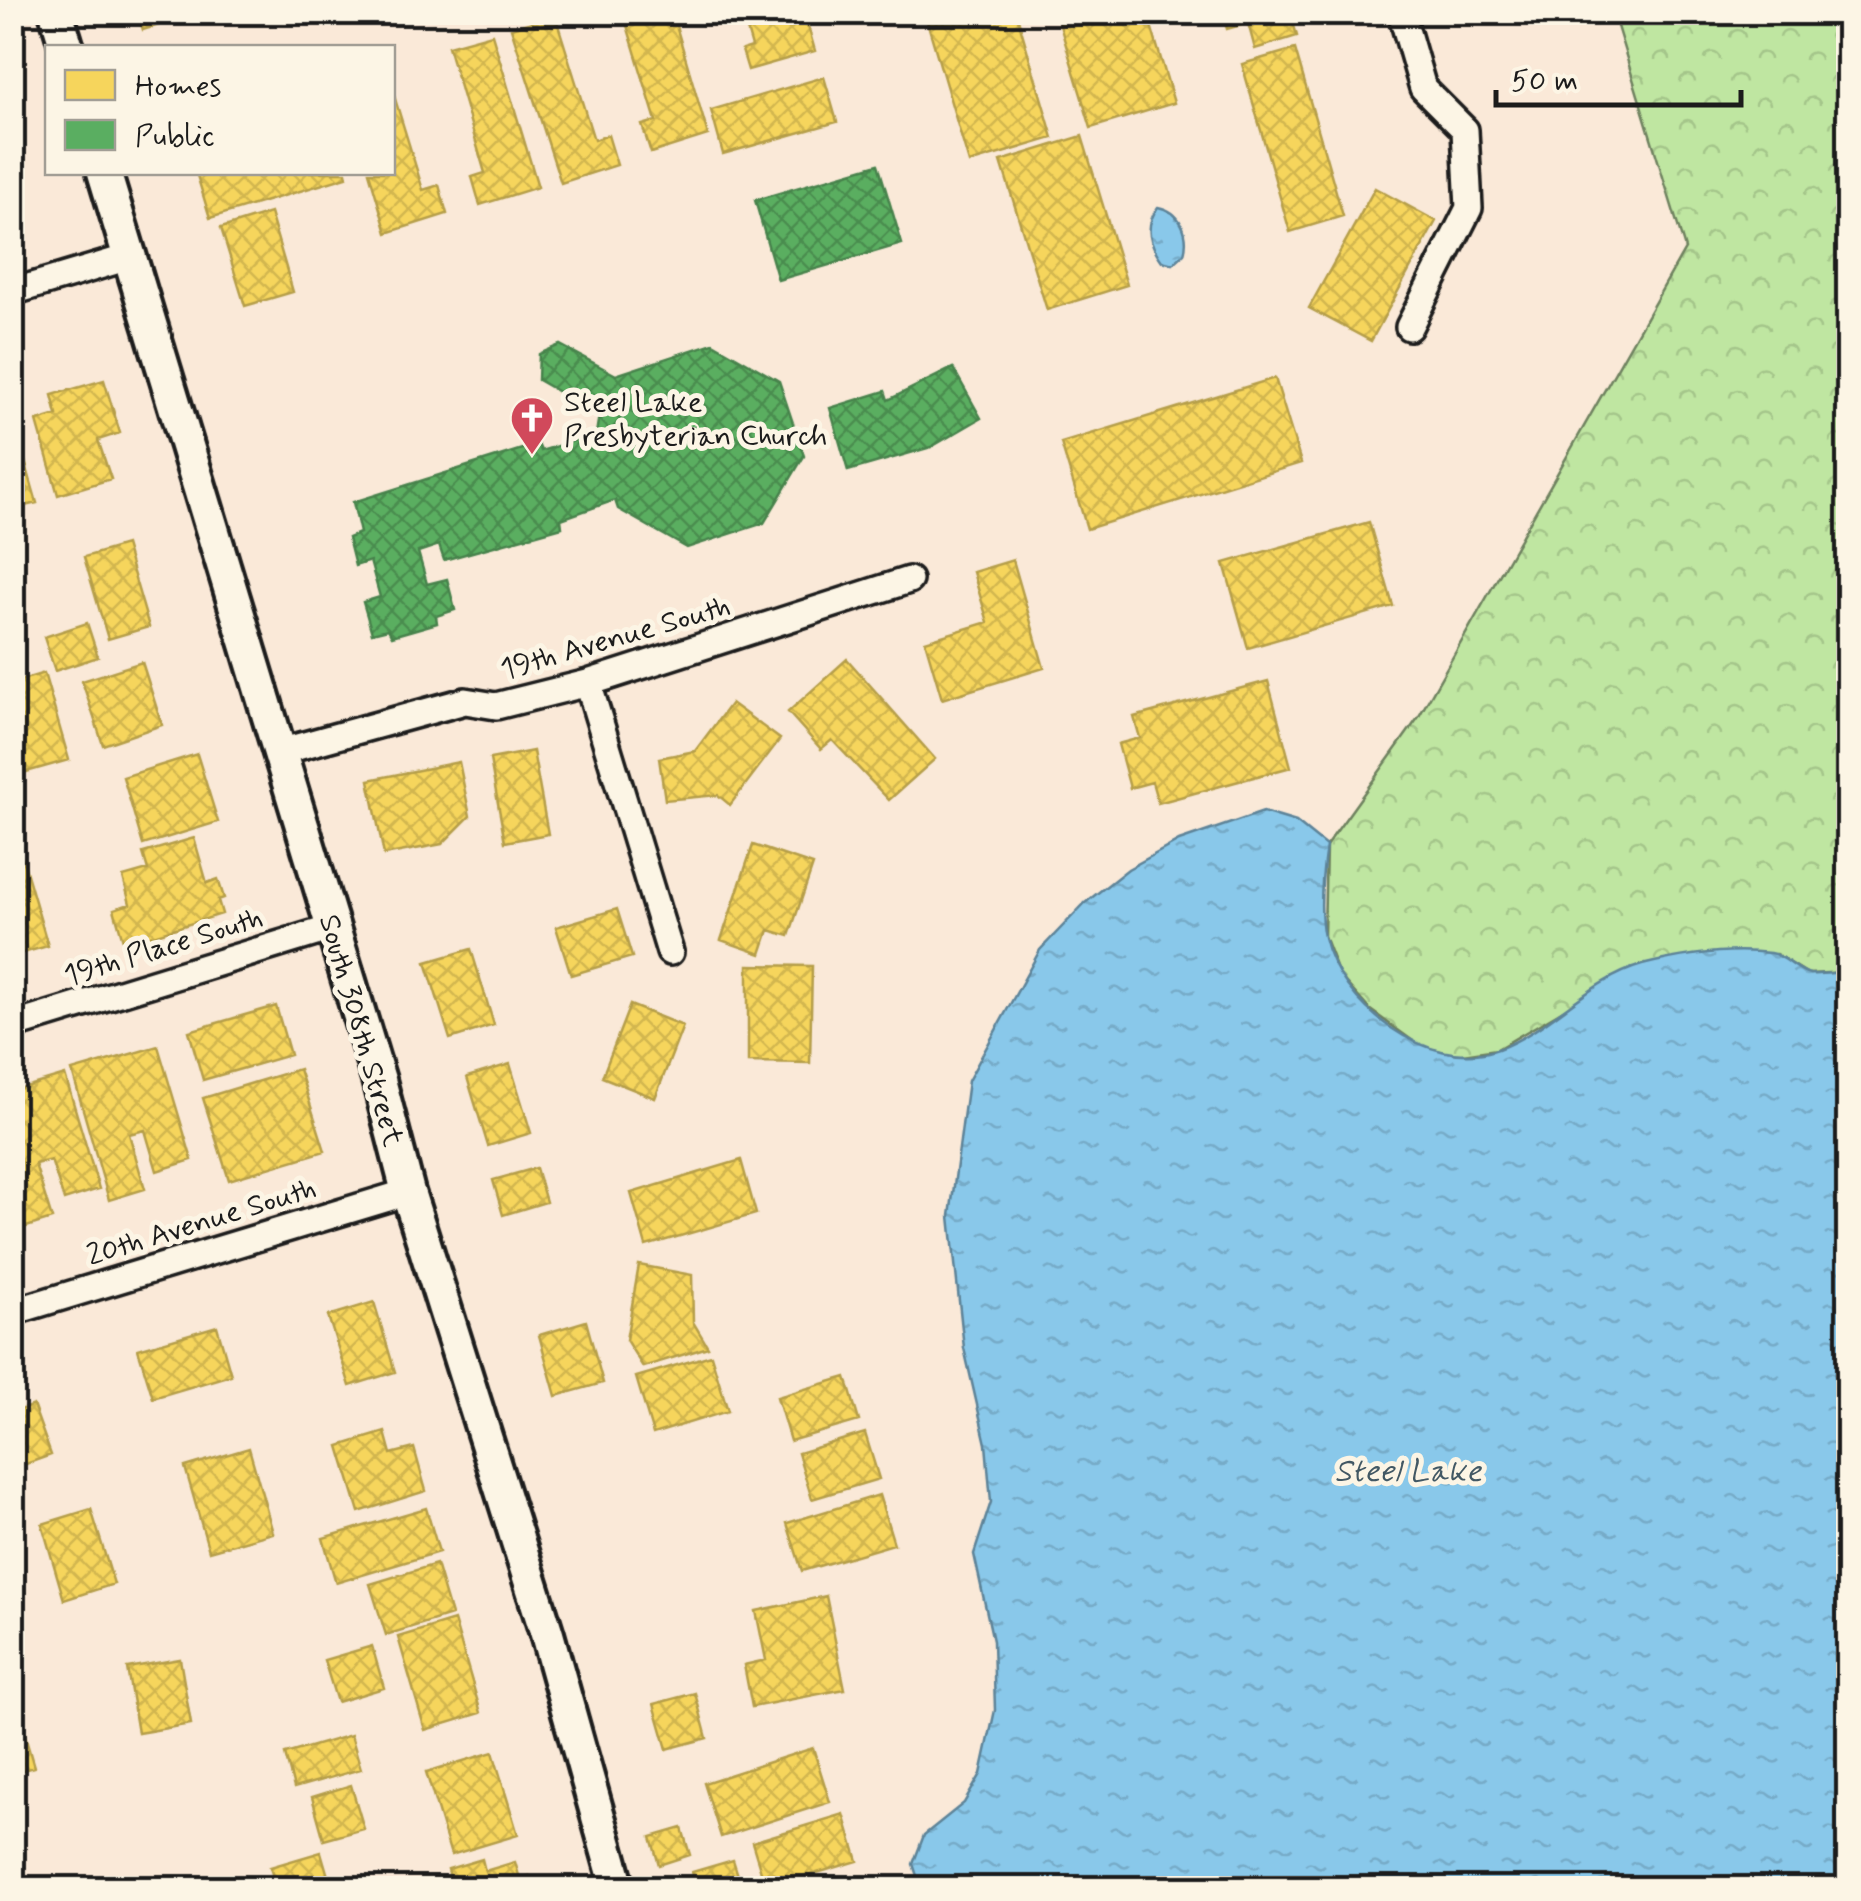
<svg xmlns="http://www.w3.org/2000/svg" width="1861" height="1901" font-family="Mynerve,sans-serif">
  <style>
    .forest { fill: url(#forest-crowns); stroke: #6e815e; stroke-width: 2.5 }
    .water { fill: url(#water-ripples); stroke: #5d8398; stroke-width: 2.5 }
    .homes { fill: url(#homes-cross-hatch); stroke: #b59e49; stroke-width: 2.5 }
    .public { fill: url(#public-cross-hatch); stroke: #47824c; stroke-width: 2.5 }
    .lines { fill: none; stroke-linecap: round; stroke-linejoin: round }
    .minor-casing { stroke: #1c1c1c; stroke-width: 32 }
    .tertiary-casing { stroke: #1c1c1c; stroke-width: 40 }
    .minor { stroke: #fcf5e5; stroke-width: 25 }
    .tertiary { stroke: #fcf5e5; stroke-width: 32 }
    .labels { text-anchor: middle; stroke-width: 10; stroke-linejoin: round; paint-order: stroke }
    .poi-label { font-size: 30px; fill: #1c1c1c; stroke: #fcf5e5; text-anchor: start }
    .street-label { font-size: 30px; fill: #1c1c1c; stroke: #fcf5e5 }
    .water-label { font-size: 32px; font-style: italic; fill: #425864; stroke: #fcf5e5 }
  </style>
  <defs>
    <pattern id="forest-crowns" width="20" height="18" patternUnits="userSpaceOnUse" patternTransform="scale(2.5)"><rect width="20" height="18" fill="#bfe6a1"/><path d="M2 6a3 3 0 1 1 6 0M12 15a3 3 0 1 1 6 0" fill="none" stroke="#a4c58a"/></pattern>
    <pattern id="water-ripples" width="26" height="14" patternUnits="userSpaceOnUse" patternTransform="scale(2.5)"><rect width="26" height="14" fill="#89c8ea"/><path d="M2 4q2-2 4 0t4 0M15 11q2-2 4 0t4 0" fill="none" stroke="#76abc8"/></pattern>
    <pattern id="homes-cross-hatch" width="8" height="8" patternUnits="userSpaceOnUse" patternTransform="scale(2.5)"><rect width="8" height="8" fill="#f6d55c"/><path d="M0 0l8 8M0 8l8-8" fill="none" stroke="#d2b64f"/></pattern>
    <pattern id="public-cross-hatch" width="8" height="8" patternUnits="userSpaceOnUse" patternTransform="scale(2.5)"><rect width="8" height="8" fill="#5aae61"/><path d="M0 0l8 8M0 8l8-8" fill="none" stroke="#4a8d4f"/></pattern>
  </defs>
  <rect width="100%" height="100%" fill="#fae9d8"/>
  <filter id="ink" filterUnits="userSpaceOnUse"><feTurbulence type="fractalNoise" baseFrequency=".01" numOctaves="2"/><feDisplacementMap in="SourceGraphic" scale="20" xChannelSelector="R" yChannelSelector="G"/><feConvolveMatrix kernelMatrix="1 2 1 2 8 2 1 2 1" color-interpolation-filters="sRGB"/></filter>
  <g filter="url(#ink)">
    <path class="forest" d="M1613,13h235v959l-40,2 -32,-20 -136,11 -143,84 -41,6 -36,-9 -51,-37 -30,-34 -15,-39 2,-90 92,-128 267,-469z"/>
    <path class="water" d="M1158,207c22,4 32,26 26,47l-11,10 -11,-3c-13,-18 -18,-35 -4,-54z
      M1263,812l33,10 30,24c-4,28 -8,63 -2,91 15,67 104,137 174,112 52,-19 90,-69 144,-84 40,-10 88,-17 128,-12 15,2 26,18 40,21 12,1 27,-2 38,-2v916h-927l-8,-24 11,-29 40,-32 17,-29 14,-64 -2,-69 -19,-87 17,-52 -5,-58 -22,-96 -14,-132 18,-135 72,-131 45,-47 43,-34 51,-28z"/>
    <path class="homes" d="M137,12h57l1,2 -52,16z
      M623,12h49l36,123 -57,18 -9,-28 14,-4z
      M742,12h62l11,39 -67,19 -6,-20 10,-3z
      M954,12h62l37,126 -84,25 -42,-142z
      M1056,12h91l27,91 -83,25z
      M1222,12h68l7,24 -42,13 -7,-26 -21,6z
      M555,15l39,125 14,-5 9,30 -56,18 -50,-155z
      M492,34l46,153 -58,18 -8,-28 13,-4 -37,-127z
      M1295,49l48,167 -53,16 -48,-168z
      M824,77l13,45 -114,32 -12,-44z
      M392,89l31,101 16,-5 8,29 -60,19 -18,-61h23z
      M1082,136l45,149 -80,25 -46,-149z
      M196,172h150l1,5 -137,41z
      M1375,188l61,33 -65,120 -62,-33z
      M270,213l23,79 -48,14 -24,-78z
      M1275,378l26,85 -214,66 -26,-86z
      M104,380l16,53 -22,7 13,39 -53,16 -21,-74 20,-6 -5,-20z
      M25,461l12,42 -25,6v-45z
      M1369,522l24,84 -145,42 -24,-85z
      M125,545l24,82 -41,12 -24,-82z
      M1013,560l31,108 -102,31 -17,-58 63,-19 -15,-50z
      M87,623l11,34 -43,14 -11,-34z
      M847,659l88,100 -46,41 -57,-60 -11,9 -33,-37z
      M142,662l20,63 -59,20 -21,-64z
      M44,673l25,87 -57,16v-93z
      M1268,681l23,86 -133,36 -6,-21 -22,6 -12,-44 22,-6 -6,-21z
      M731,703l49,36 -50,66 -12,-10 -53,5 -6,-42 36,-7z
      M533,751l15,83 -43,8 -15,-83z
      M197,754l21,68 -75,23 -20,-68z
      M459,762l11,54 -28,28 -58,11 -15,-75z
      M194,838l13,45 11,-4 6,19 -6,2 4,14 -98,30 -10,-35 16,-5 -7,-27 25,-7 -5,-17z
      M753,845l60,20 -24,71 -20,-6 -8,24 -40,-14z
      M22,857l26,89 -36,10v-96z
      M617,909l15,48 -61,18 -15,-48z
      M471,949l23,76 -44,14 -24,-77z
      M748,965l64,1 -2,97 -62,-1z
      M630,1005l53,21 -28,72 -53,-21z
      M276,1006l14,49 -87,25 -14,-49z
      M158,1046l34,114 -35,11 -12,-41 -16,4 16,55 -36,11 -37,-129z
      M510,1064l21,69 -43,13 -21,-69z
      M299,1069l26,82 -96,29 -26,-82z
      M65,1075l34,114 -35,11 -13,-40 -16,4 17,55 -35,11 -5,-15v-124z
      M741,1160l15,54 -110,32 -15,-53z
      M536,1168l10,34 -43,13 -10,-35z
      M639,1265l53,10 1,47 15,25 -65,20 -17,-27z
      M374,1302l21,70 -45,14 -22,-70z
      M586,1321l17,62 -47,13 -17,-61z
      M217,1326l14,49 -78,23 -15,-49z
      M711,1355l17,56 -75,23 -17,-57z
      M846,1377l13,44 -69,20 -13,-44z
      M33,1405l18,50 -39,14v-56z
      M385,1432l6,22 23,-6 12,43 -67,21 -20,-66z
      M865,1433l14,46 -67,20 -14,-46z
      M249,1448l24,85 -64,18 -24,-84z
      M879,1495l15,49 -92,27 -15,-48z
      M426,1508l13,44 -103,31 -13,-45z
      M91,1509l23,75 -50,16 -22,-76z
      M436,1564l15,51 -65,20 -16,-51z
      M826,1596l19,93 -93,18 -8,-42 22,-5 -10,-49z
      M454,1620l27,93 -56,17 -27,-93z
      M372,1646l12,42 -47,14 -13,-42z
      M180,1659l11,65 -53,9 -11,-65z
      M12,1691l22,76 -22,6z
      M695,1693l12,45 -40,11 -13,-45z
      M351,1735l10,34 -67,19 -9,-34z
      M813,1748l17,54 -109,35 -17,-54z
      M493,1752l25,83 -67,20 -25,-83z
      M351,1785l13,44 -40,11 -12,-43z
      M844,1814l14,47 -92,27 -14,-46z
      M682,1828l8,27 -31,10 -8,-28z
      M321,1852l7,24 -52,12 -6,-21z
      M482,1859l3,12 30,-9 5,17 9,-3 4,12h-80l-5,-19z
      M733,1860l9,28h-45l-5,-16z
      M18,1871l5,17h-11v-15z
      M849,1880l3,8h-30z"/>
    <path class="public" d="M878,164l24,80 -124,36 -23,-80z
      M713,343l66,38 25,75 -40,67 -77,25 -69,-39 -3,-9 -54,19 1,8 -118,33 -5,-15 -21,7 9,32 20,-5 8,31 -19,6 1,7 -45,13 -4,-7 -16,4 -9,-31 17,-5 -10,-36 -15,5 -7,-28 12,-5 -7,-31 185,-58 3,7 55,-17 3,-19 -61,-35 1,-26 21,-9 56,30z
      M953,368l28,50 -50,29 -83,24 -18,-63 55,-17 3,9z"/>
    <g class="lines">
      <g class="minor-casing">
        <path id="minor" d="M1401,12l22,76 42,42 4,78 -60,119
          M12,292l117,-35
          M588,683l82,269
          M279,752l186,-51 31,5 92,-23 321,-103
          M12,1026l320,-98
          M12,1312l396,-120"/>
      </g>
      <g class="tertiary-casing">
        <path id="tertiary" d="M56,12l11,36
          M104,172l275,908 29,112 139,442 71,254"/>
      </g>
      <use href="#minor" class="minor"/>
      <use href="#tertiary" class="tertiary"/>
    </g>
  </g>
  <defs>
    <g id="church-pin" transform="scale(2.25)"><path d="M0 17L-7.5 6A9.5 9.5 0 1 1 7.5 6Z" fill="#d1495b" stroke="#fcf5e5"/><path d="M-1.2-6h2.4v3.5h3.3v2.4h-3.3V6h-2.4V-.1h-3.3v-2.4h3.3Z" fill="#fff"/></g>
  </defs>
  <g fill-rule="evenodd">
    <use href="#church-pin" x="532" y="418"/>
  </g>
  <g class="labels">
    <g class="poi-label">
      <text x="564" y="411">Steel Lake<tspan x="564" dy="34">Presbyterian Church</tspan></text>
    </g>
    <g class="street-label">
      <text transform="translate(615 637) rotate(-16)" y="10">19th Avenue South</text>
      <text transform="translate(163 946) rotate(-17)" y="10">19th Place South</text>
      <text transform="translate(362 1030) rotate(74)" y="10">South 308th Street</text>
      <text transform="translate(201 1221) rotate(-17)" y="10">20th Avenue South</text>
    </g>
    <g class="water-label">
      <text x="1408" y="1481">Steel Lake</text>
    </g>
  </g>
  <rect width="1861" height="1901" fill="none" stroke="#fcf5e5" stroke-width="50"/>
  <rect x="25" y="25" width="1811" height="1851" fill="none" stroke="#1c1c1c" stroke-width="4" filter="url(#ink)"/>
  <rect x="45" y="45" width="350" height="130" fill="#fcf5e5" stroke="#a29e95" stroke-width="2.5"/>
  <rect x="65" y="70" width="50" height="30" fill="#f6d55c" stroke="#a29e95" stroke-width="2.5"/>
  <text x="135" y="95" font-size="30" fill="#1c1c1c">Homes</text>
  <rect x="65" y="120" width="50" height="30" fill="#5aae61" stroke="#a29e95" stroke-width="2.5"/>
  <text x="135" y="145" font-size="30" fill="#1c1c1c">Public</text>
  <path d="M1496 90v15h245v-15" fill="none" stroke="#1c1c1c" stroke-width="5"/>
  <text x="1511" y="90" font-size="30" fill="#1c1c1c" stroke="#fcf5e5" stroke-width="8" paint-order="stroke">50 m</text>
</svg>
